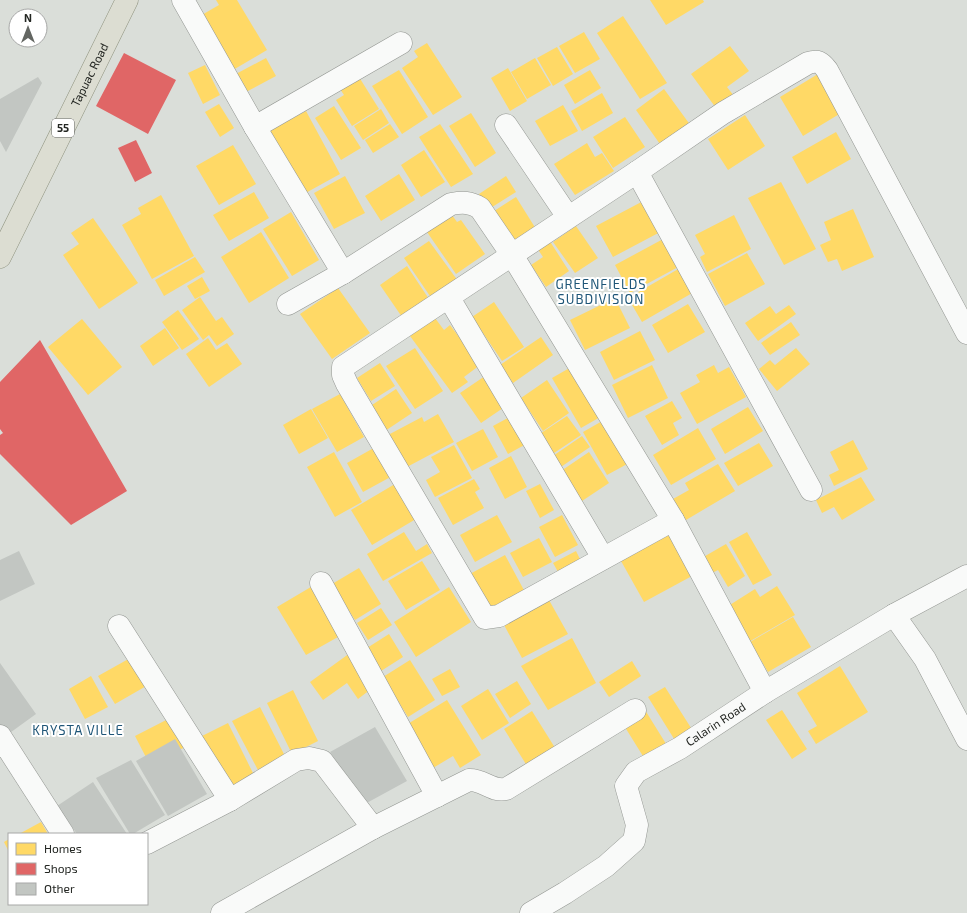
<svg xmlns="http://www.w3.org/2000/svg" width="967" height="913" font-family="'Exo 2',sans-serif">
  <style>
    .homes { fill: #ffd966 }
    .shops { fill: #e06666 }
    .building { fill: #c2c6c2 }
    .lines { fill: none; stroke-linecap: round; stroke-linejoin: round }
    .street-casing { stroke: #939692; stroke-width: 23 }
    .primary-casing { stroke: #8f937f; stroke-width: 23 }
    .street { stroke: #f9faf9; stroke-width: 22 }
    .primary { stroke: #dcddd2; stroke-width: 22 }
    .labels { text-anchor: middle; stroke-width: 4; stroke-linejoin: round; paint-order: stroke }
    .shield { fill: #fff; stroke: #656764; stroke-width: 1 }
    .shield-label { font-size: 11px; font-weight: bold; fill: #232622 }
    .street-label { font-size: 12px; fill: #232622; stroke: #fff }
    .neighbourhood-label { font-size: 13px; letter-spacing: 1px; fill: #1e5577; stroke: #fff }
  </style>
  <rect width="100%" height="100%" fill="#daded9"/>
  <path class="homes" d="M216,0h21l30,50 -34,20 -33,-54 19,-11z
    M650,0h53l1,2 -38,23z
    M623,16l44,67 -27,16 -43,-66z
    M584,32l16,27 -25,14 -16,-27z
    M427,43l35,54 -29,18 -31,-47 16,-11 -4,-6z
    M730,46l19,25 -22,16 7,9 -18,12 -25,-34z
    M557,47l16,27 -20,12 -16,-28z
    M266,58l10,18 -32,17 -10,-18z
    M535,58l16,27 -24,14 -16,-27z
    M205,65l15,30 -17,9 -15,-31z
    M508,68l19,33 -17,10 -19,-33z
    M399,70l29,47 -26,17 -30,-48z
    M590,70l11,18 -26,16 -11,-19z
    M818,74l23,39 -38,23 -23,-39z
    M359,77l20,32 -27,17 -16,-26 8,-5 -4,-6z
    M664,89l27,37 -29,21 -26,-37z
    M602,93l11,20 -31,18 -11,-20z
    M219,104l15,24 -14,9 -15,-25z
    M563,105l15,26 -28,15 -15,-25z
    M334,106l27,42 -20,12 -26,-42z
    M381,109l8,14 -26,17 -9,-14z
    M306,111l34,63 -38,21 -34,-63z
    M471,113l25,40 -21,14 -26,-41z
    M745,115l20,31 -37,24 -20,-31z
    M625,117l20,30 -32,21 -20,-31z
    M390,124l9,13 -26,16 -8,-13z
    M440,124l33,50 -22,13 -32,-50z
    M836,132l15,27 -44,25 -15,-27z
    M587,143l8,14 7,-4 12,18 -39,24 -21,-31z
    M233,145l23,39 -37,21 -23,-39z
    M424,150l21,32 -24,15 -20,-32z
    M399,174l16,26 -34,21 -16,-25z
    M345,176l20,37 -31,16 -20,-36z
    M506,176l10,16 -27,17 -10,-15z
    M781,182l35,67 -32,16 -36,-67z
    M254,192l15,26 -40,23 -16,-26z
    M161,195l33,61 -42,23 -30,-54 19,-11 -3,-6z
    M516,197l20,32 -25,16 -20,-32z
    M647,199l17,31 -51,27 -17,-31z
    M853,209l21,48 -32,14 -5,-12 -9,3 -8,-17 11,-5 -7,-18z
    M291,212l28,48 -27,16 -29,-47z
    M452,215l5,7 4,-2 24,34 -29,20 -29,-42z
    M734,215l17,34 -44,23 -7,-15 5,-3 -10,-19z
    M93,218l45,65 -39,26 -36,-54 16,-11 -8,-11z
    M576,226l22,32 -23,15 -22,-31z
    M261,232l28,46 -40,25 -28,-46z
    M665,238l15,28 -50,27 -15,-28z
    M549,240l20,31 -23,16 -15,-22 12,-8 -6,-9z
    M429,241l29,40 -26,18 -28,-41z
    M747,253l18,31 -40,22 -17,-32z
    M195,257l10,15 -41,24 -9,-16z
    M407,266l22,33 -27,18 -22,-32z
    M680,268l14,24 -52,30 -14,-24z
    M202,277l8,14 -15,8 -8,-13z
    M338,288l32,45 -38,26 -32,-45z
    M200,297l16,24 6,-4 12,17 -17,12 -8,-11 -6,5 -21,-30z
    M615,298l15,30 -45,22 -15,-30z
    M494,302l30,45 -22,14 -30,-44z
    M688,304l17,28 -37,21 -16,-28z
    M789,305l7,9 -38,27 -13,-18 25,-17 6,8z
    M178,310l21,29 -17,11 -20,-28z
    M435,318l9,12 6,-5 30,40 -16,12 4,5 -16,11 -42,-57z
    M82,319l40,48 -34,28 -40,-48z
    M791,322l9,13 -30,20 -9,-12z
    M165,328l14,20 -26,18 -13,-20z
    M640,331l15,29 -41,20 -14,-28z
    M541,337l12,18 -40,28 -13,-18z
    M208,338l8,12 11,-7 15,21 -33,23 -23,-33z
    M415,348l28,43 -28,18 -29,-43z
    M796,348l14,16 -33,27 -18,-22 11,-9 5,5z
    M380,363l15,23 -24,15 -14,-23z
    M652,365l16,33 -40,20 -16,-33z
    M714,365l4,8 11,-6 17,30 -49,27 -17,-31 20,-11 -4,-7z
    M573,366l29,50 -21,12 -29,-50z
    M485,376l21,30 -25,17 -21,-30z
    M547,380l22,33 -26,18 -22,-33z
    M396,389l16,24 -27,18 -16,-24z
    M340,394l24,43 -27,15 -25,-43z
    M672,401l10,17 -9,5 6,12 -17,10 -17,-29z
    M748,407l15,24 -38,23 -14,-25z
    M311,409l17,29 -29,16 -16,-29z
    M438,414l16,28 -49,26 -17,-33 34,-18 2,5z
    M513,415l15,28 -20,11 -15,-28z
    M567,416l14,19 -30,20 -13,-20z
    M604,420l25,43 -22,12 -24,-43z
    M698,428l18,31 -45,26 -18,-30z
    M483,429l15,28 -26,14 -16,-28z
    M582,436l8,11 -32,22 -8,-11z
    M853,440l15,29 -34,17 -5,-11 10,-5 -9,-18z
    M759,443l14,23 -35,20 -14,-23z
    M379,445l17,29 -33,18 -16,-29z
    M454,445l18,33 -37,19 -9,-17 14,-8 -9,-15z
    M334,452l28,50 -27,15 -28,-50z
    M589,452l20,31 -30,20 -21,-30z
    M511,456l16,31 -22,12 -16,-31z
    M718,464l17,27 -49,29 -13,-21 16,-9 -4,-7z
    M861,477l14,23 -33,20 -8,-13 -12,6 -6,-13z
    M474,479l6,10 -5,3 9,16 -31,17 -15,-27z
    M400,481l21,35 -49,29 -21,-35z
    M540,484l14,26 -14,8 -14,-27z
    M497,515l15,27 -37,20 -15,-27z
    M562,515l16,30 -23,12 -16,-30z
    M404,532l12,19 11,-7 5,9 -49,28 -16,-27z
    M747,532l25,43 -19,10 -24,-43z
    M669,535l23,41 -48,26 -23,-41z
    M539,538l13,24 -29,15 -13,-24z
    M726,544l19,32 -17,11 -10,-17 -8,4 -10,-15z
    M576,551l7,14 -22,12 -8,-14z
    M505,555l21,39 -37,20 -21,-39z
    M422,561l18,29 -34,20 -18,-29z
    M359,568l22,36 -26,16 -23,-36z
    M316,584l29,49 -39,22 -29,-48z
    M777,586l18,29 -48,28 -22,-35 30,-19 5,8z
    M449,587l22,35 -55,35 -22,-35z
    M549,600l19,34 -46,24 -18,-33z
    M381,608l11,17 -24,15 -11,-17z
    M793,617l18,30 -43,25 -18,-30z
    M389,634l14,23 -22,14 -14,-23z
    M572,638l24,45 -48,27 -27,-44z
    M350,653l25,33 -17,13 -11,-16 -24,17 -13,-18z
    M132,657l16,28 -33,19 -17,-28z
    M410,660l25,40 -27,17 -25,-40z
    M632,661l9,15 -32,21 -10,-15z
    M840,666l28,46 -52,32 -8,-13 9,-5 -20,-33z
    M450,669l10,18 -18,9 -10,-17z
    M91,676l17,31 -23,12 -16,-30z
    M517,681l14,23 -21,14 -15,-24z
    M665,687l28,44 -17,11 -28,-45z
    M488,689l21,34 -27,17 -21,-34z
    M293,690l25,51 -26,13 -25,-51z
    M447,700l34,55 -21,13 -7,-12 -20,12 -27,-43z
    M260,707l26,51 -27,14 -27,-51z
    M645,710l23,37 -22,14 -23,-37z
    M782,710l25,39 -15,10 -26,-39z
    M532,711l25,40 -28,18 -25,-40z
    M174,716l15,29 -39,20 -15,-29z
    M228,723l27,54 -29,15 -28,-54z
    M41,822l7,12h-29z
    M9,839v13l-5,-10z"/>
  <path class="shops" d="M124,53l52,27 -28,54 -52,-28z
    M136,140l16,33 -17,9 -17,-34z
    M40,340l87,151 -56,34 -71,-71v-19l3,-2 -3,-4v-47z"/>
  <path class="building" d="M38,77l4,6 -36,69 -6,-11v-42z
    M19,551l16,33 -35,17v-41z
    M0,663l36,51 -29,21 -7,-10z
    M375,727l32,54 -44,24 -33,-53z
    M175,739l32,55 -39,22 -32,-55z
    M131,760l34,55 -32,19h-3l-34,-56z
    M93,782l34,52h-50l-20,-28z"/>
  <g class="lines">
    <g class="street-casing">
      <g id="street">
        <path d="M183,0l72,127 88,146"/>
        <path d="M506,125l62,92"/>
        <path d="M255,127l146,-84"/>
        <path d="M637,172l174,318"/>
        <path d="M449,298l154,260"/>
        <path d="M288,304l55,-31 108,-69c12,-2 19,-2 29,4l32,47 161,265 92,172"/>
        <path d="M673,520l-174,96 -14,2 -138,-234 -4,-9v-8l294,-195 86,-59 85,-50c10,-3 13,-1 19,7l140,263"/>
        <path d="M321,583l116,213"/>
        <path d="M894,615l31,44 42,80"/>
        <path d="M119,626l111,174"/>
        <path d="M0,736l63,98"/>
        <path d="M147,843l83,-43 66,-40 13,-2 13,3 51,67"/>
        <path d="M222,913l151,-85 96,-48c14,-1 22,12 37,9l129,-79"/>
        <path id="s1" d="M531,913l34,-20 41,-27 28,-25 3,-16 -11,-39 10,-14 44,-24 85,-56 129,-77 73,-39"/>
      </g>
    </g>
    <g class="primary-casing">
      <g id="primary">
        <path id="s2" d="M0,257l127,-257"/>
      </g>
    </g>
    <use href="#street" class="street"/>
    <use href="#primary" class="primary"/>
  </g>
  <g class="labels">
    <rect class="shield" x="52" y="119" width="22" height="18" rx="3"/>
    <g class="shield-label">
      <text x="63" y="132">55</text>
    </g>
    <g class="street-label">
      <text dy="4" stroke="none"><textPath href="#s2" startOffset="203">Tapuac Road</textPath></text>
      <text dy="4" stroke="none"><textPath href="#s1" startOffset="293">Calarin Road</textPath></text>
    </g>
    <g class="neighbourhood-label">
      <text x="601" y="289">GREENFIELDS<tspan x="601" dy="15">SUBDIVISION</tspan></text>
      <text x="78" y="735">KRYSTA VILLE</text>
    </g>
  </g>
  <rect x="8" y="833" width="140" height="72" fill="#ffffff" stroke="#a7a8a7"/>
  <rect x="16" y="843" width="20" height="12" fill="#ffd966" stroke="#a7a8a7"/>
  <text x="44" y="853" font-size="12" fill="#232622">Homes</text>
  <rect x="16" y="863" width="20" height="12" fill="#e06666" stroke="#a7a8a7"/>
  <text x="44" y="873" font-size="12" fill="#232622">Shops</text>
  <rect x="16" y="883" width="20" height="12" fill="#c2c6c2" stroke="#a7a8a7"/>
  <text x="44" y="893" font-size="12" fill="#232622">Other</text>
  <g transform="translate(28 28)"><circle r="19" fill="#ffffff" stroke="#a7a8a7"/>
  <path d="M0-3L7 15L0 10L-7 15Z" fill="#636662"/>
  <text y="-6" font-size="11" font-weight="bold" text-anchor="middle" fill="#232622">N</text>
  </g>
</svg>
